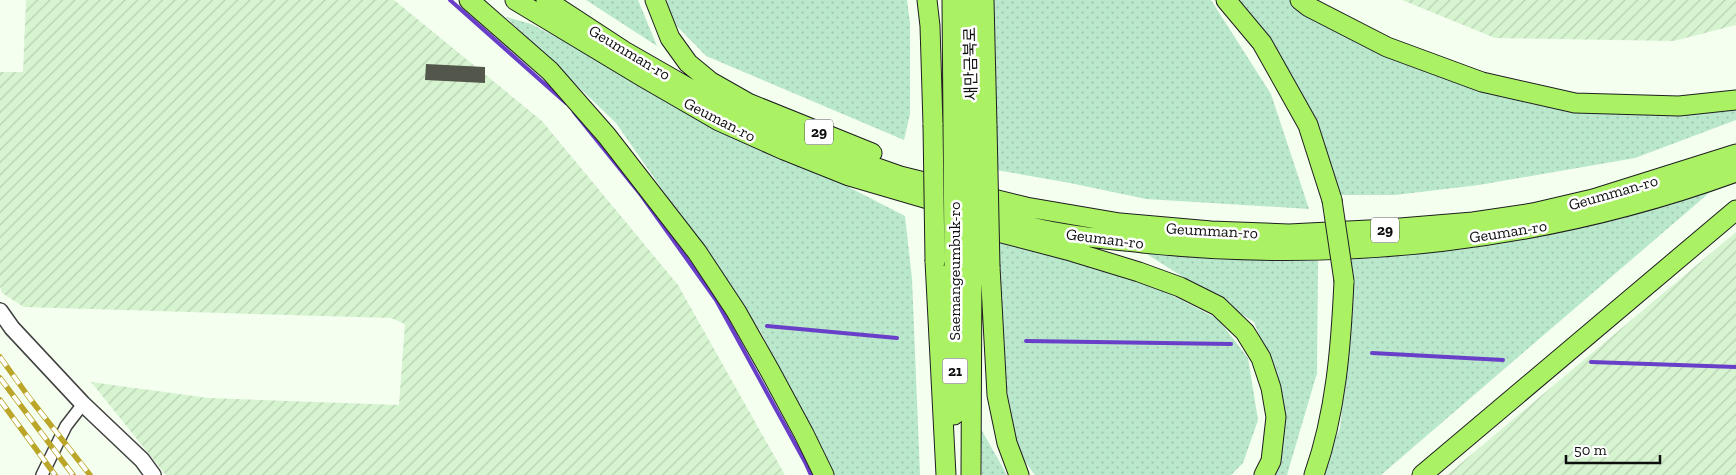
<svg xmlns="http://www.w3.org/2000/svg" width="1736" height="475" font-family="'Zilla Slab','Noto Sans KR',serif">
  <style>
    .farmland { fill: url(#farmland-furrows) }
    .grass { fill: url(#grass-dots) }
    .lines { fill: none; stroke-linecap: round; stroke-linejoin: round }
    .stream { stroke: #693fc9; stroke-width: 4 }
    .building { fill: #53574b }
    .minor-casing { stroke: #414141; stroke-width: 14 }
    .tertiary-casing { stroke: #414141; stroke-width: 18 }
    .trunk-casing { stroke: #1f1f1f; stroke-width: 21 }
    .minor { stroke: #fff; stroke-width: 11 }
    .tertiary { stroke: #fff; stroke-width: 15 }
    .trunk { stroke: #aaf264; stroke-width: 19 }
    .rail-casing { stroke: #bba62a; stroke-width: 5.5 }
    .rail { stroke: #fff; stroke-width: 4; stroke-dasharray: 11; stroke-linecap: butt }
    .trunk-bridge-casing { stroke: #1f1f1f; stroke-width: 21; stroke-linecap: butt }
    .trunk-bridge { stroke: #aaf264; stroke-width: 19 }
    .labels { text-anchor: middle; stroke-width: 5; stroke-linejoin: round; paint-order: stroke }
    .shield { fill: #fff; stroke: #565656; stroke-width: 1 }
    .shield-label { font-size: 15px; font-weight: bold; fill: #0e0e0e }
    .street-label { font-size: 16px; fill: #0e0e0e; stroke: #fff }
  </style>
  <defs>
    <pattern id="farmland-furrows" width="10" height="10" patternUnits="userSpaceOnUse" patternTransform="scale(1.25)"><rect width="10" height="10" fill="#d7f4d1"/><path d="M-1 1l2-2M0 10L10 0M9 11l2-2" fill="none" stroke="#b7d0b2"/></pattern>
    <pattern id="grass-dots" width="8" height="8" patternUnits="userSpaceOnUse" patternTransform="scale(1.25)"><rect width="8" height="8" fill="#bae8cc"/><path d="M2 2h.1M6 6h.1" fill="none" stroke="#9fc6ae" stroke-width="1.8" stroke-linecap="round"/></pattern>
  </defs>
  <rect width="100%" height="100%" fill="#f4fff0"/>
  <path class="farmland" d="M26,0h368l148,121 136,164 107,190h-619l-75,-93 117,16 191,7 6,-81 -14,-6 -367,-11 -22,-14 -2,-7v-214h23z
    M1402,0h334v25l-62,16 -179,-3z
    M1736,232v243h-289z"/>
  <path class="grass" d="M586,0h52l19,46z
    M667,0h240l3,23v91l-6,26 -198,-84 -35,-36z
    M992,0h219l60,94 38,115 -163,-10 -76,-16 -74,-13z
    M1235,0h59l94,57 127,41 96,16 125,-7v13l-101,38 -156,27 -84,10h-54l-27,-76z
    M506,17l25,7 374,192 7,63 8,196h-90l-69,-143 -145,-209z
    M1716,187l-335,288h-62l21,-47 13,-122 -4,-48z
    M999,243l39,8 116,35 64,33 30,39 10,62 -15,43 -12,12h-196l-18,-24 -16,-97z
    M1142,251l176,8 -1,114 -30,102h-14l2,-100 -21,-53z
    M981,429l26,46h-25z"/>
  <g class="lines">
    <path class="stream" d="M450,0l116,103
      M574,112l67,83 75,105 89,162 6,13
      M767,326l130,12
      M1026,341l205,3
      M1372,353l131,7
      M1591,362l145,5"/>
  </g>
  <path class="building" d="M426,64l59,3v16l-60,-3z"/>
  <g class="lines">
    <g class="minor-casing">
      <path id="minor" d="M42,475l24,-49 17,-22"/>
    </g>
    <g class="tertiary-casing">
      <path id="tertiary" d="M0,311l12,17 71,76 59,56 11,15"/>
    </g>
    <g class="trunk-casing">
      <path id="trunk" d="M469,0l81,71 57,65 90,116 39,59 34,60 34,63 20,41
        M515,0l128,77 76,44 65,29 65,26 99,29
        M546,0l78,51 89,51 107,46 80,28 126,31 94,16 91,8 78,3 99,-5 85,-7 60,-9 60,-14 143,-45
        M655,0l15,38 18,25 23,19 37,21 124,50
        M927,0l3,26 3,99
        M952,0l1,127
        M968,0l3,128
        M984,0l3,126
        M1226,0l36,43 46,82 24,75
        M1300,0l9,7 78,40 95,35 93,21 104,3 57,-6
        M975,212c18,5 37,11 56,15 36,9 75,12 112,16 199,21 404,-2 593,-71
        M975,226l92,24 72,22 41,15 38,19 27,26 16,26 10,30 5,29 -5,44 -7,14
        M935,261l11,214
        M954,266v149
        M990,267l7,128 10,48 12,32
        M971,475l1,-209
        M1314,475c22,-62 27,-129 30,-194
        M1422,475l314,-265"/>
    </g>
    <use href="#minor" class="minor"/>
    <use href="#tertiary" class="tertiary"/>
    <use href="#trunk" class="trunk"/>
    <g class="rail-casing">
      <path id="rail" d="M0,357l31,43 59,75
        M0,378l73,97
        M0,400l55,75"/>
    </g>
    <use href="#rail" class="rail"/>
    <g class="trunk-bridge-casing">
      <path id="trunk-bridge" d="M933,125l2,136
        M987,126l3,141
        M953,127l1,139
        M971,128l1,138
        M1332,200l12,81"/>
    </g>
    <use href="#trunk-bridge" class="trunk-bridge"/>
  </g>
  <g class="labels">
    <g class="shield">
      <rect x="805" y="119.5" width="28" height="25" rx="4"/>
      <rect x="1371" y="217.5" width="28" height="25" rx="4"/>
      <rect x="942.5" y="358.5" width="25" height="25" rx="4"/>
    </g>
    <g class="shield-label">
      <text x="819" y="137">29</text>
      <text x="1385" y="235">29</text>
      <text x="955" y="376">21</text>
    </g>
    <g class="street-label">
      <text transform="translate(630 52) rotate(31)" y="6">Geumman-ro</text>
      <text transform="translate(970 64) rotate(-91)" y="6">새만금북로</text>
      <text transform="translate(720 119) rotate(27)" y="6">Geuman-ro</text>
      <text transform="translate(1613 192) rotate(-16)" y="6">Geumman-ro</text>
      <text transform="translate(1212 230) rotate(3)" y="6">Geumman-ro</text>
      <text transform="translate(1508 231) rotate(-9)" y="6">Geuman-ro</text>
      <text transform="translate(1105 238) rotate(7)" y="6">Geuman-ro</text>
      <text transform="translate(954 271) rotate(-90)" y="6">Saemangeumbuk-ro</text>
    </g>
  </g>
  <path d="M1566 455v8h94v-8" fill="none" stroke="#0e0e0e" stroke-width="2.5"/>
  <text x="1574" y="455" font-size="15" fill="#0e0e0e" stroke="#ffffff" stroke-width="4" paint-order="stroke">50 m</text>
</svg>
